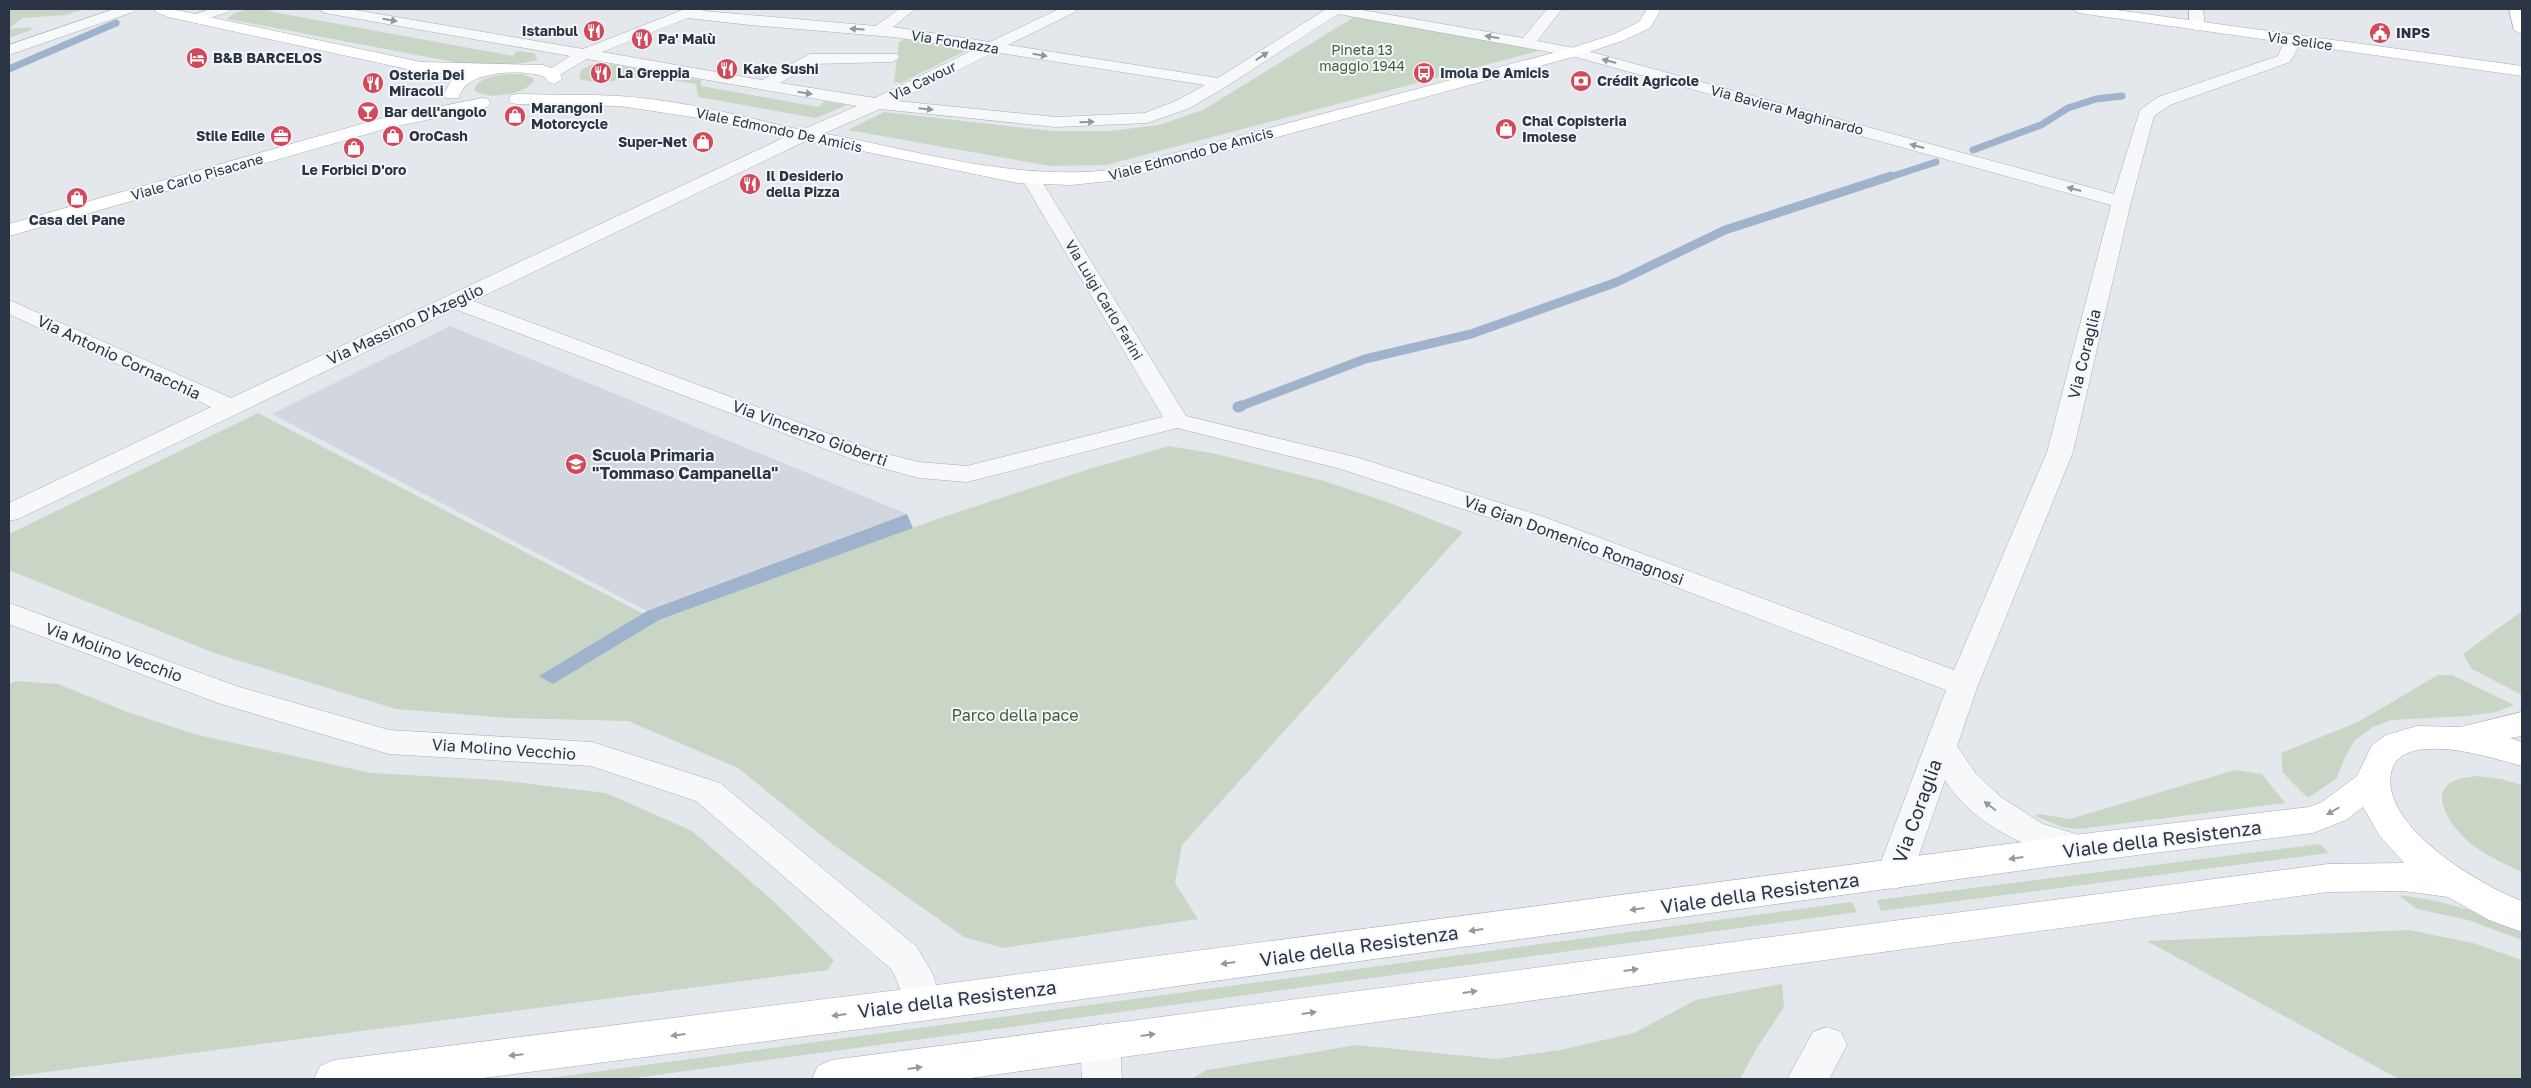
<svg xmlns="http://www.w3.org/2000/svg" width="2531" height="1088" font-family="'Golos Text',sans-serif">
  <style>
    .built { fill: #d2d6de }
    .green { fill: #c9d6c5 }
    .water { fill: #9fb4cc }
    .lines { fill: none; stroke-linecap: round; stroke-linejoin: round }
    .stream-far2 { stroke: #9fb4cc; stroke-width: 7 }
    .stream-far1 { stroke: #9fb4cc; stroke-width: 9 }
    .stream { stroke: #9fb4cc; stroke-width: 11 }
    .street-casing { stroke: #a9aeb7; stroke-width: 1 }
    .secondary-casing { stroke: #a9aeb7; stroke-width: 1 }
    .primary-casing { stroke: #a3abb8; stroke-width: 1 }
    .street { fill: #f7f8fa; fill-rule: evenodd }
    .secondary { fill: #fff; fill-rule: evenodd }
    .primary { fill: #fff; fill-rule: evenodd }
    .oneway { fill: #9196a0 }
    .oneway2 { fill: #959aa2 }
    .labels { text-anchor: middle; stroke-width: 4; stroke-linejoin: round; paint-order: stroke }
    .far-poi-label { font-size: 14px; font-weight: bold; fill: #2b3445; stroke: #f4f6f9; text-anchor: start }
    .far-street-label { font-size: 14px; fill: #2b3445; stroke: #f4f6f9 }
    .far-park-label { font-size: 14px; fill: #3f6138; stroke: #f4f6f9 }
    .street-label { font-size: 16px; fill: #2b3445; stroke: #f4f6f9 }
    .poi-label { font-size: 16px; font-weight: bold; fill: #2b3445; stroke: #f4f6f9; text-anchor: start }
    .park-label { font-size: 16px; fill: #3f6138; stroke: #f4f6f9 }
    .near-street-label { font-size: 19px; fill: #2b3445; stroke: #f4f6f9 }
  </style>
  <rect width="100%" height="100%" fill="#e4e7ec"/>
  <path class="built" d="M450,326l457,188 -260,97 -375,-197z"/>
  <path class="green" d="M9,9h75l-18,6 -44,3 -13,11 23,-2 -1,3 -22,8z
    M250,9h16l7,3 240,44 4,-5 17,2 4,7 -15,3 -48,3 -248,-47 7,-6z
    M1354,17l188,33 -436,115 -56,1 -202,-36 36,-18 168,19h58l49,-6 44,-15z
    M905,39l61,9 1,2 -66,33 -7,-1 5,-40z
    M597,62l104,18v6l118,21 5,-6 23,4 -31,13 -118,-21 -2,-13 -48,-8 -50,7 -19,-4 2,-9z
    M522,74l11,4 1,3c-11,14 -47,20 -60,9 5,-16 34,-16 48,-16z
    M258,413l399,208 280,-102 149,-49 83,-24 43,7 112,28 66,22 73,29 -281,313 -7,38 23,36 -195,29 -39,-11 -132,-93 -94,-76 -110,-47 -120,-3 -112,-9 -182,-56 -205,-83v-36z
    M2522,611v84l-50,-26 -9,-15z
    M2438,675h14l62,30 -18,7 -30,4 -74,4 -19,7 -18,13 -11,19 -7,19 -29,20 -25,-25 -2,-20 77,-31z
    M16,681l42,3 72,29 68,22 173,38 126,7 109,13 86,38 79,68 63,61 -6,10 -819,107v-393z
    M2235,770l27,4 23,29 -206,26 -17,-2 -27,-11 5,-2 30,5z
    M2478,776l23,3 21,6v87c-16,-7 -32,-15 -47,-25 -19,-14 -54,-56 -16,-68 6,-2 13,-2 19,-3z
    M2320,844l9,9 -448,58 -4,-11z
    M2398,895c45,5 82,17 124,33v12l-54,-20 -51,-11z
    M1852,902l5,10 -1230,167h-85z
    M2409,930l64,13 49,17v119h-123l-252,-138z
    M1782,984l2,23 -27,41 -17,31h-549l16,-9 149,-25 140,14 64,-9 74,-17 62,-33z"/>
  <path class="water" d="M907,514l6,14 -254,92 -106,64 -14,-8 108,-65z"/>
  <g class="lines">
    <path class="stream-far2" d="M9,69l107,-46
      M1973,150l68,-25 27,-17 28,-9 26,-3
      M1887,178l49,-16"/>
    <path class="stream-far1" d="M1238,407l127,-48 106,-25 146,-52 108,-52 166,-54"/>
    <path class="stream" d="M1238,407l3,-1"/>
    <g class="street-casing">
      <path id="street" d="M114,9h21l-2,3 -124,43v-10z
        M210,9h20l-2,3 -33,11 -7,-4 2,-3z
        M318,9h31l234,40 102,-40h19l-1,2 173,15 23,-17h16l-22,18 97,15 69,-33h18l-2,3 -67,33 210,33 108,-69h30l167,29 24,-29h15l-25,32 43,8 534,145 26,-84 18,-13 120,-41 8,-19 5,-2 8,5 -1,8 -8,14 -120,43 -16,11 -23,86 -58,250 -95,233 -21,61 19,28 25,23 42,27 50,15 5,10 -5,10c-15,5 -26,0 -41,-5 -40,-13 -84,-36 -107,-74l-33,95 -5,10 -13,4 -13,-4 -5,-10 70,-185 -422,-161 -183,-60 -164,-41 -210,54 -48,-4 -59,-16 -405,-153 -437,210 -9,2v-18l202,-96 -202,-93v-14l222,98 552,-260 74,-32 -270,-47 -34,20 -6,-2 -2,-3 2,-3 23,-15 -245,-43zM1338,14l234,42 539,149 -64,247 -93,218 -410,-153 -185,-59 -173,-42 -148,-241h-14l-2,4 141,238 -196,49 -48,-4 -41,-10 -405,-151 322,-155 85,-37 176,18 91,-4 43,-15 37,-22zM688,18l62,7 143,12 82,12 -100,49 -95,-15 33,-19 78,-2 6,-2 2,-3 -2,-3h-87l-48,26 -160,-28zM994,52l211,33 -27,15 -33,13 -89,4 -159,-16z
        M2189,9h14l2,17 -3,3 -5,2 -8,-5z
        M9,603l230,84 150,43 203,12 128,41 197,164 16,27 8,30 -5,12 -14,5 -14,-5c-7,-15 -7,-33 -17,-47l-195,-168 -105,-35 -202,-12 -171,-51 -209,-79z
        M1100,1024l14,5 6,13 2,37h-40l-2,-37 6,-13z
        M1827,1027l14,5 6,13 -18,34h-42l26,-47z"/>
    </g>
    <g class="secondary-casing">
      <path id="secondary" d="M154,9h17l250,53 122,3 16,6 3,8 -8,5 -6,-2 -3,-5c-19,-8 -66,-6 -81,10 -2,3 -4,7 -6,11h-12l-2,-4 7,-13 12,-7 -42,-2 -253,-55 -12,-5z
        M1647,9h14l-11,19 -28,13 -42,14 -461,125 -48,5 -53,-2 -180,-37 -37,-5 -30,-8 -79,-16 -72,-11 -103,-2 -6,-1 -2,-4 2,-4 6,-1c34,1 68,0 102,2 61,4 123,20 182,34 14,4 28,4 41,7 91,18 176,43 269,33l457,-121 44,-14 27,-13z
        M2072,9h37l413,57v10l-443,-63z
        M482,98l6,1 2,4 -2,4 -100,21 -379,108v-12l370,-105z"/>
    </g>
    <g class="primary-casing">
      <path id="primary" d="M2509,9h13v25l-8,-4z
        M2522,712v24l-12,2 12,4v24c-34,-9 -69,-21 -104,-16 -13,2 -25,10 -27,23 -10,54 89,112 131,128v31l-33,-12 -41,-23 -44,-6 -76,1 -445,60 -919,127h-152l6,-13 14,-6 1496,-196 76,-1 -25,-28 -16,-28 -17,13 -33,13 -215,27 -1176,161 -447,58h-161l6,-13 14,-6 588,-73 1176,-155 211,-25 13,-5 35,-26 15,-31 14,-10 31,-9 43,1z"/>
    </g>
    <use href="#street" class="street"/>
    <use href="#secondary" class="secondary"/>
    <use href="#primary" class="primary"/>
  </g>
  <defs><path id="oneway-solid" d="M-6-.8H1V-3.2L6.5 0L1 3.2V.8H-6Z" transform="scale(1.25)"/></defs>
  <g class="oneway">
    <use href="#oneway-solid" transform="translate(390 20) rotate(10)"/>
    <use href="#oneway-solid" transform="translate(857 29) rotate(-176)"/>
    <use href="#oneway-solid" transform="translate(1492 37) rotate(-170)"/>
    <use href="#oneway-solid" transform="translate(1040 55) rotate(9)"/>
    <use href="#oneway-solid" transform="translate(1262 56) rotate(-33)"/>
    <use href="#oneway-solid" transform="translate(1609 61) rotate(-165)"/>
    <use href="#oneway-solid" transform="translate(805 93) rotate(9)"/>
    <use href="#oneway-solid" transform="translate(926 109) rotate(6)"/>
    <use href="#oneway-solid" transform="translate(1087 122) rotate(-1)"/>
    <use href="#oneway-solid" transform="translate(1917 146) rotate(-165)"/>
    <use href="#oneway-solid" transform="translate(2074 189) rotate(-165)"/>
    <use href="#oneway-solid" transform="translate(1990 806) rotate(-143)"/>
  </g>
  <g class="oneway2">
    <use href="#oneway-solid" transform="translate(2333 811) rotate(150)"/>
    <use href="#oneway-solid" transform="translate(2016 858) rotate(172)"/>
    <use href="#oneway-solid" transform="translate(1637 909) rotate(172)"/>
    <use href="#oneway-solid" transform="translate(1476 930) rotate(172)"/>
    <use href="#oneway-solid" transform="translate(1228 963) rotate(172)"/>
    <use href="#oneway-solid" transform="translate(1631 970) rotate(-8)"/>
    <use href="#oneway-solid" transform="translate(1470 992) rotate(-8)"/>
    <use href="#oneway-solid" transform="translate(1309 1013) rotate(-8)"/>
    <use href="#oneway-solid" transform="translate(839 1015) rotate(173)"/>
    <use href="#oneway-solid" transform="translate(678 1035) rotate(173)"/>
    <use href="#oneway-solid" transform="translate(1148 1035) rotate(-8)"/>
    <use href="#oneway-solid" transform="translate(516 1055) rotate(174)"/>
    <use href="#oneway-solid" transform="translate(915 1068) rotate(-8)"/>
  </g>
  <defs>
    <g id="restaurant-disc" transform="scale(1.125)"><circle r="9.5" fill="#d1495b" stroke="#f4f6f9"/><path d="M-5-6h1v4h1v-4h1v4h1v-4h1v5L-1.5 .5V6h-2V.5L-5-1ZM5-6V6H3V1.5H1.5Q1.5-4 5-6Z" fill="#fff"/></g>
    <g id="civic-disc" transform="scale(1.125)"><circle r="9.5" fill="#d1495b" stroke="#f4f6f9"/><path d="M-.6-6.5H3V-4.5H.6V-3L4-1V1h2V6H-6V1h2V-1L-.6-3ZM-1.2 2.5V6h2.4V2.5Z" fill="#fff"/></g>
    <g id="hotel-disc" transform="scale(1.125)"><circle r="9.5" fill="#d1495b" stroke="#f4f6f9"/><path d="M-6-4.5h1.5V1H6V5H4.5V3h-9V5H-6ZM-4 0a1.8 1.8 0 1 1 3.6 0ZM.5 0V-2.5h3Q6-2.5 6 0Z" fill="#fff"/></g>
    <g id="bus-disc" transform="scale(1.125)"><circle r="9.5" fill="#d1495b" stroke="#f4f6f9"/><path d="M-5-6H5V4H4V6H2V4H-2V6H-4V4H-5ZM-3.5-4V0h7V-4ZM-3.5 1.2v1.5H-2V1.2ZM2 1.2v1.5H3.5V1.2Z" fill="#fff"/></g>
    <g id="bank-disc" transform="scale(1.125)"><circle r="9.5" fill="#d1495b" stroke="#f4f6f9"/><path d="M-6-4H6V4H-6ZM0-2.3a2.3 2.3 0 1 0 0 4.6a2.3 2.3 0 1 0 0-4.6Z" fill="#fff"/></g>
    <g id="bar-disc" transform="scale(1.125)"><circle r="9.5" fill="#d1495b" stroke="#f4f6f9"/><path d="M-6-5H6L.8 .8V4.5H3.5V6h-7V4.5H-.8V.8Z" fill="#fff"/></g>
    <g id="shop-disc" transform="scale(1.125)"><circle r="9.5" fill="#d1495b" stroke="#f4f6f9"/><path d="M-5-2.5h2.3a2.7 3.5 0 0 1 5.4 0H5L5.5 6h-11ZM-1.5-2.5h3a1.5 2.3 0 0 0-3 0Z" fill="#fff"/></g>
    <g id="office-disc" transform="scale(1.125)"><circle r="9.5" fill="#d1495b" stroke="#f4f6f9"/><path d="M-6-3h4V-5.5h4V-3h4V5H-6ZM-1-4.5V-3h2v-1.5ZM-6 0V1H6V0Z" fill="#fff"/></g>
    <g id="school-disc" transform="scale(1.125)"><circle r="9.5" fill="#d1495b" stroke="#f4f6f9"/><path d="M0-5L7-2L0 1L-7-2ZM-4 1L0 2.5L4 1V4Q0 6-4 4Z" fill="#fff"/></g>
  </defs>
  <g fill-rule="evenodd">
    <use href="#restaurant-disc" x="594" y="31"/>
    <use href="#civic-disc" x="2380" y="33"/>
    <use href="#restaurant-disc" x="642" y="39"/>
    <use href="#hotel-disc" x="197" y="58"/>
    <use href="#restaurant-disc" x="727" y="69"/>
    <use href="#restaurant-disc" x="601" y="73"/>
    <use href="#bus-disc" x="1424" y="73"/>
    <use href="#bank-disc" x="1581" y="81"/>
    <use href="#restaurant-disc" x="373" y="83"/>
    <use href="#bar-disc" x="368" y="112"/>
    <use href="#shop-disc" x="515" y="116"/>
    <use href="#shop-disc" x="1506" y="129"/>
    <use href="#office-disc" x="281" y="136"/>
    <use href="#shop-disc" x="393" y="136"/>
    <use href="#shop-disc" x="703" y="142"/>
    <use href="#shop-disc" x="354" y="148"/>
    <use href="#restaurant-disc" x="750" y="184"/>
    <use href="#shop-disc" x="77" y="198"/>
    <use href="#school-disc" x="576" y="464"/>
  </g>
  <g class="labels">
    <g class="far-poi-label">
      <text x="578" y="36" text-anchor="end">Istanbul</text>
      <text x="2396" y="38">INPS</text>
      <text x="658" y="44">Pa' Malù</text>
      <text x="213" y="63">B&amp;B BARCELOS</text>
      <text x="743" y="74">Kake Sushi</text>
      <text x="617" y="78">La Greppia</text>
      <text x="1440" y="78">Imola De Amicis</text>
      <text x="389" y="80">Osteria Dei<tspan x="389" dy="16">Miracoli</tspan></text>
      <text x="1597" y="86">Crédit Agricole</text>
      <text x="531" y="113">Marangoni<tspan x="531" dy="16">Motorcycle</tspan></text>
      <text x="384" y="117">Bar dell'angolo</text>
      <text x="1522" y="126">Chal Copisteria<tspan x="1522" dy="16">Imolese</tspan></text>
      <text x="265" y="141" text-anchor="end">Stile Edile</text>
      <text x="409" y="141">OroCash</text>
      <text x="687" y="147" text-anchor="end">Super-Net</text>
      <text x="354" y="175" text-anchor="middle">Le Forbici D'oro</text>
      <text x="766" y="181">Il Desiderio<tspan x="766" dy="16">della Pizza</tspan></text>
      <text x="77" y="225" text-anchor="middle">Casa del Pane</text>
    </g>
    <g class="far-street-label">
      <text transform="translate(2300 41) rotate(8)" y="5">Via Selice</text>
      <text transform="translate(955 42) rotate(9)" y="5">Via Fondazza</text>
      <text transform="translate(923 81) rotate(-26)" y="5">Via Cavour</text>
      <text transform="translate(1787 110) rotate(15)" y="5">Via Baviera Maghinardo</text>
      <text transform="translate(779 130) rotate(12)" y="5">Viale Edmondo De Amicis</text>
      <text transform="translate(1191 154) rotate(-15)" y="5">Viale Edmondo De Amicis</text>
      <text transform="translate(197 177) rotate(-16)" y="5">Viale Carlo Pisacane</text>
      <text transform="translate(1104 300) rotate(59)" y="5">Via Luigi Carlo Farini</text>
    </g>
    <g class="far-park-label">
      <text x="1362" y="55">Pineta 13<tspan x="1362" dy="16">maggio 1944</tspan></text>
    </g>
    <g class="street-label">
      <text transform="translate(405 324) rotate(-25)" y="6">Via Massimo D'Azeglio</text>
      <text transform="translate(2084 354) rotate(-76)" y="6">Via Coraglia</text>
      <text transform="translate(119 357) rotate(25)" y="6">Via Antonio Cornacchia</text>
      <text transform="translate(810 433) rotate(20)" y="6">Via Vincenzo Gioberti</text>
      <text transform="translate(1574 540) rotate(20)" y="6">Via Gian Domenico Romagnosi</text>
      <text transform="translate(114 652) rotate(20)" y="6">Via Molino Vecchio</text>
      <text transform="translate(504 749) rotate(4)" y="6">Via Molino Vecchio</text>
    </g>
    <g class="poi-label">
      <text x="592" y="461">Scuola Primaria<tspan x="592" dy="18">"Tommaso Campanella"</tspan></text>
    </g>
    <g class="park-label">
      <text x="1015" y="721">Parco della pace</text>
    </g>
    <g class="near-street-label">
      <text transform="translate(1917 811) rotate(-70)" y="7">Via Coraglia</text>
      <text transform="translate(2162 839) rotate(-7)" y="7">Viale della Resistenza</text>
      <text transform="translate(1760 893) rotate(-8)" y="7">Viale della Resistenza</text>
      <text transform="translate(1359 946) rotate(-8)" y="7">Viale della Resistenza</text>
      <text transform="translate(957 999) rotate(-7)" y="7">Viale della Resistenza</text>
    </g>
  </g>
  <rect width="2531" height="1088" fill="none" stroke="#2b3445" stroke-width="20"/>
</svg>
